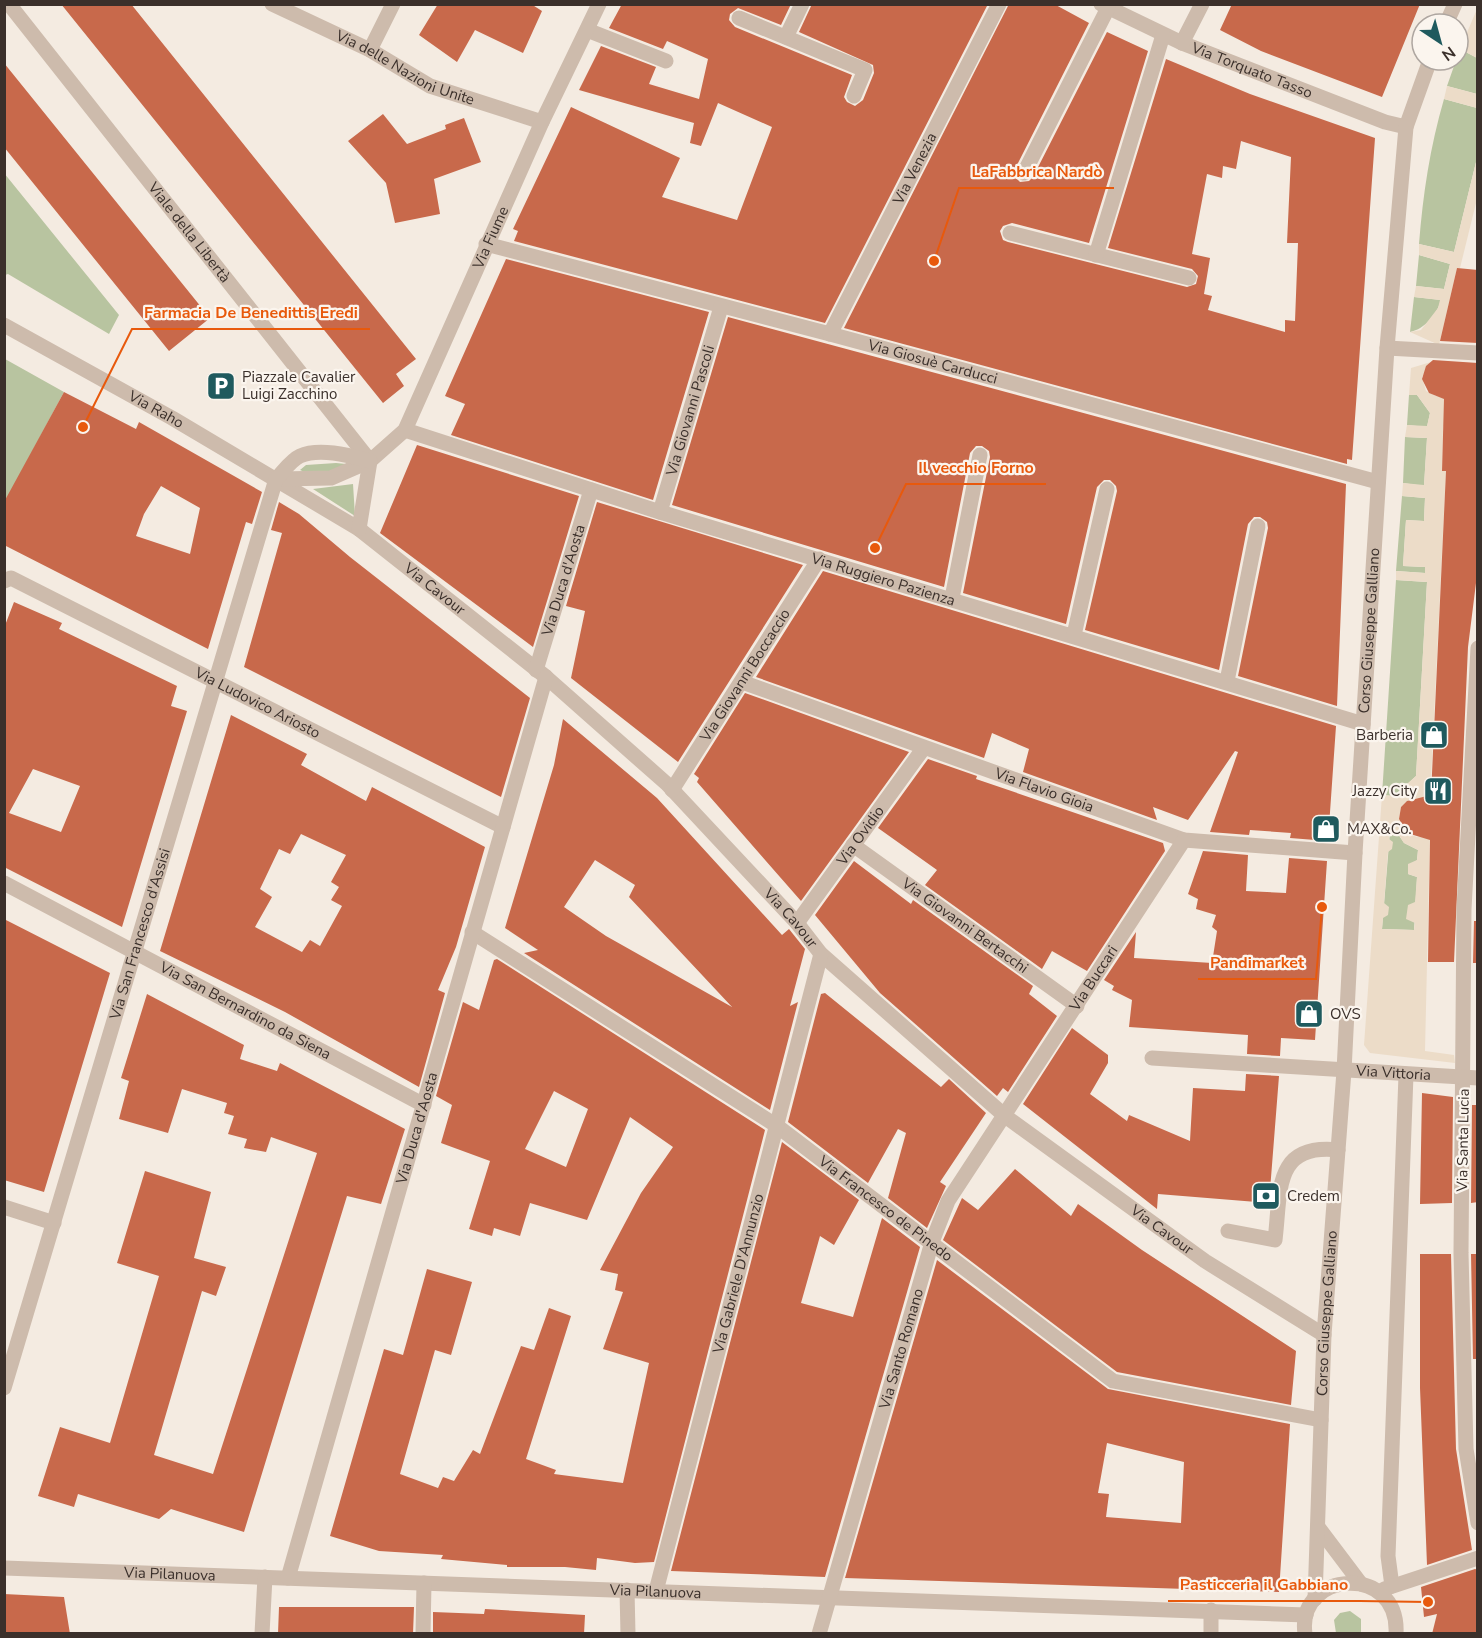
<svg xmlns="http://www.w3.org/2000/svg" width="1482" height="1638" font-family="'Nunito Sans',sans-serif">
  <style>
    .green { fill: #b8c4a0 }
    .plaza { fill: #ecdcc8; fill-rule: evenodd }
    .building { fill: #c8694b; fill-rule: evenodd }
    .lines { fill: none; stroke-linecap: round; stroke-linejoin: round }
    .minor { stroke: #cdbbac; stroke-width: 15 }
    .labels { text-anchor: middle; stroke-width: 4.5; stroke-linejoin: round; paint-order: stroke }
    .street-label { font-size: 15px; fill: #3b302b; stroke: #fbf5ee }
    .poi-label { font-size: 15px; fill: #3b302b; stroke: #fbf5ee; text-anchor: start }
    .leader { fill: none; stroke: #e8590c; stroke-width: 2 }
    .callout-dot { fill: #e8590c; stroke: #fbf5ee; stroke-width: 2 }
    .callout-label { font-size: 16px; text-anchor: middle; font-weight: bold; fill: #e8590c; stroke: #fbf5ee; stroke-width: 4.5; stroke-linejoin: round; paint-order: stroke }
  </style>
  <rect width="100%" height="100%" fill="#f4ebe1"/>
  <path class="green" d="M1460,49l17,9v36l-30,-8z
    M1444,99l33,9v50l-23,94 -35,-8c4,-50 11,-97 25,-145z
    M4,173l115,142 -10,19 -101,-60 -3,1z
    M1419,255l31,9 -6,25 -28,-3z
    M1414,297l27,3c-4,14 -16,29 -31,32z
    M5,359l59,33 -59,110z
    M1409,395h8l13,18 -3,14 -20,-2z
    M1405,437l22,1 -3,48 -21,-3z
    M336,463l10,1c-11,8 -33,13 -46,6l6,-5z
    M353,484l2,32 -42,-27z
    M1402,496l23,2 -1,23 -18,-1 -3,46 22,1v6l-29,-2z
    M1396,580l31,2 -11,194 -22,20 -12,-1z
    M1396,831l8,12 14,7 -1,10 -9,14 9,3 -3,53 -32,-1 8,-97z
    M1350,1611l11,8v14h-25l-2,-13 6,-7z"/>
  <path class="plaza" d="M1477,9v49l-17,-9z
    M1447,86l30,8v14l-33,-9z
    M1477,158v41l-17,69h-3l-18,77 -29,-13 11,-2 17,-22 2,-8 -26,-3 2,-11 28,3 6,-25 -31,-9v-11l35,8z
    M1431,362l-9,15 4,14 10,5 19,1 -12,31 -1,42 4,1 -16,329 -19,-2 -10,9 -2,12 10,15 8,3 13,-3 -5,217 29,4 1,8 -85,-10 -6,-8 18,-250 12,1 22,-20 11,-194 -31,-2v-9l29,2v-6l-22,-1 3,-46 18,1 1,-23 -23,-2 1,-13 21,2 3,-47 -22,-1 2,-12 20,1 3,-13 -13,-18h-8l2,-27zM1396,831l8,12 14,7 -1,10 -9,4v10l9,3 -2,25 -7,3 -2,14 9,4 -1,7 -32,-1 1,-11 5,-3 1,-8 -5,-4 4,-51 4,-3 1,-7 -4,-3 1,-7z"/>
  <path class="building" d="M61,4h70l285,355 -20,15 8,12 -21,17z
    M438,4h93l11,7 -19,42 -48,-23 -18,32 -38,-27z
    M622,4h169l-10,21 -43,-17 -8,6 -1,6 6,7 117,48 -8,22 3,5 8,4 8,-6 11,-27 -1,-8 -74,-33 13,-28h176l-163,319 -311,-82 4,-10 -5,-2 58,-122 109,51 -18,39 75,23 35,-93 -54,-24 -17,43 -11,-3 4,-20 -115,-33 22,-44 55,21 -7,17 50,15 9,-40 -41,-18 -4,8 -54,-21z
    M1009,4h45l35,19 -74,146 1,9 4,4 9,-1 4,-4 74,-145 41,19 -59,192 -77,-20 -9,3 -3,5 3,9 5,2 179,45 9,-3 2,-8 -6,-7 -84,-21 58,-189 84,35 125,44 -23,322 -5,-1v5l-503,-136zM1241,141l50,16 -4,86h11l-3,78 -10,-1v12l-77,-22 4,-14 -8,-2 6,-36 -18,-4 15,-80 15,4 1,-12 13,3z
    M1232,4h188l-38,93 -121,-46 -41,-21z
    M4,63l206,255 -41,33 -165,-204z
    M383,114l24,30 39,-15 -1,-4 19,-7 17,44 -47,17 6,35 -45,9 -9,-40 -38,-42z
    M506,259l203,53 -56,188 -202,-65 14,-31 -20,-8z
    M1457,268l21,2v73l-38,-2z
    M728,317l618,167 -9,222 -99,-30 30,-148 -1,-6 -7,-5h-6l-6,7 -29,146 -134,-40 32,-139 -1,-5 -6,-6h-6l-7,7 -31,137 -103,-31 27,-136 -1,-6 -7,-5h-6l-6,7 -26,134 -272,-82z
    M1433,360l45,3v204l-10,80 -14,315h-26l2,-122 -23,-7 -8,-14 2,-12 6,-6 24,-6 15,-324h-4l2,-72 -15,-6 -7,-14 4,-13z
    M64,392l72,37 3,-7 123,70 -10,32 -6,-2 -38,127 -204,-104v-43zM161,486l39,22 -10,46 -54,-18 8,-22z
    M417,445l162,51 -46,151 -153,-114z
    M279,502l20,12 51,43 180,141 -29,99 -257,-130 38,-134 -11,-3z
    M597,502l206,63 -125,197 -107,-84 14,-67 -19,-5z
    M823,571l513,155 -8,115 -38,-3 1,-5 -41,-3 -1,5 -39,-3 28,-80 -3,-1 -47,69 -35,-13 4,13 -134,-48 6,-23 -37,-16 -8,25 -228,-81z
    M14,602l48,21 -3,6 118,57 -6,20 16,5 -65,216 -118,-60v-239zM33,769l47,17 -19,46 -52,-19z
    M745,693l164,59 -108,149 -104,-119 2,-4 -5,-4z
    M231,715l76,39 -6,11 65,36 6,-14 113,60 -29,100 -18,43 7,3 -26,94 -134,-75 -125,-61zM301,834l45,21 -15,27 8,5 -8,13 11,6 -22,40 -10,-6 -8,12 -47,-25 17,-30 -12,-8 19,-40 11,5z
    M563,719l94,79 125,137 7,-6 16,20 -15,57 8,-4 -28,108 -246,-157 14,-3 -33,-22 49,-163zM595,860l40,25 -6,12 103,110 -126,-71 -42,-29z
    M928,759l49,17 -1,3 187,64 2,8 -78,120 -35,-20 -10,18 -117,-84 12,-15 -59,-42z
    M1203,851l45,4 -2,36 40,2 3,-35 38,3 -12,179 -34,-2 -1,18 -33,-2 1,-19 -119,-8 3,-27 -20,-10 2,-4 -10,-6 32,-48 -2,26 78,5 5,-32 -5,-4 4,-12 -20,-6 2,-10 -10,-5z
    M854,861l57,43 2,-4 120,86 -4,8 28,22 -49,76 -5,-4 -6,8 -117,-103 -65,-78z
    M4,919l106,54 -66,219 -40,-12z
    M1474,921h4v42h-5z
    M497,959l268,171 -111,432 -19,1 -38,-5 -1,12 -31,-3h-58v-2l-66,-6 2,-4 -64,-4 -49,-15 54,-187 19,6 24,-86 45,13 -21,73 -16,-5 -35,124 38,14 5,-11 11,4 19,-31 7,4 41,-108 13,4 15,-42 22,8 -45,143 30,11 -2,4 69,9 26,-120 -46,-14 20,-57 -8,-2 3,-16 -18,-4 41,-77 32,-46 -43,-30 -43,103 -57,-17 -10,33 -26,-8 -2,8 -23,-7 21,-68 -49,-18 11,-38 -16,-9 27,-94 16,8 15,-50zM554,1091l34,18 -22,58 -41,-18z
    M825,993l116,94 8,-8 37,34 -46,69 6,4 -19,42 -39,-30 18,-65 -8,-4 -30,54 -80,-61 33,-128z
    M147,994l97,51 -4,14 37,12 3,-8 125,66 -24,75 -34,-8 -103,336 -73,-23 -12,10 -81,-25 -4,13 -36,-11 22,-69 50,16 49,-167 -42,-13 28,-92 66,21 -17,66 32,9 -10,29 -14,-5 -48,164 59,19 104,-321 -46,-16 -5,15 -22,-4 3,-9 -19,-5 6,-18 -10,-3 3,-10 -45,-14 -14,44 -49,-14 10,-38 -8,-3z
    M1072,1028l36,27v8l-18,31 37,27 2,-6 61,26 3,-53 52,3 1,-17 33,2 -10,127 -111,-9 -1,15 -134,-105z
    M1422,1093l31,4 -1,106 -32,1z
    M1472,1105h6v97l-7,1z
    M782,1142l77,58 -25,45 -14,-9 -19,67 52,14 29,-99 38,29 -95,330 -154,-6z
    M1015,1169l56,47 7,-12 64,46 154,101 -5,54 -174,-33 -174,-132 19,-42 16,12z
    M1420,1254h31l5,195 16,101 -45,15 -7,-177z
    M1471,1254h7v105h-5z
    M937,1260l171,129 182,35 -11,168 -434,-14zM1107,1443l77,19 -3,61 -75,-6 3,-23 -11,-1z
    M1475,1569l3,1v64h-46l5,-20 -13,3 -3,-30z
    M4,1594l60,3 6,37h-66z
    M279,1607h135l-1,27h-135z
    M485,1609l100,6 -1,19h-151v-22l51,2z"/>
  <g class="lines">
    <g class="minor">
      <path id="s1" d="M9,4l361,457"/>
      <path id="s2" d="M272,4l98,46 60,36 112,36"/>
      <path id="s3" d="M1101,4l81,39 203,79 21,5"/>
      <path d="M739,18l126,52 -11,26"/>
      <path d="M1446,24l9,-20"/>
      <path d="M587,30l79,31"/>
      <path d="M786,37l16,-33"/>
      <path d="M1182,43l20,-39"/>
      <path d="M370,50l23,-46"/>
      <path d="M1024,173l84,-165"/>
      <path d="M1010,233l179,45"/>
      <path id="s4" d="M486,244l344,90 548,148"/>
      <path d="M1096,255l67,-220"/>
      <path id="s5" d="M4,325l168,93 187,111 187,148 121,107 130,139 24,31 184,162 200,145 119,74"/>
      <path id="s6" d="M830,334l169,-330"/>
      <path d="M1387,348l91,5"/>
      <path id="s7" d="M405,430l255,82 703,212"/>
      <path id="s8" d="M279,479l52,-1 39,-17 35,-31 137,-308 57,-118"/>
      <path id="s9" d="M660,512l61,-205"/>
      <path d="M359,529l11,-68"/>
      <path id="s10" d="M4,581l7,-3 492,249"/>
      <path d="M952,598l28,-143"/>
      <path d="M1074,635l33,-146"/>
      <path d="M1478,648l-14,261 -3,344 5,196 12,74"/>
      <path id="s11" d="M536,670l55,-180"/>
      <path d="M1227,681l31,-155"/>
      <path id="s12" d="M742,682l442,158 171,13"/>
      <path id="s13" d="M672,790l147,-231"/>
      <path id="s14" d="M853,845l224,161"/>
      <path id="s15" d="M4,883l420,222"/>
      <path id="s16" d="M797,923l126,-174"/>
      <path id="s17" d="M472,932l305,194 336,255 208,39"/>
      <path id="s18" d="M1152,1058l326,20"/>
      <path d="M4,1207l50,16"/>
      <path d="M1228,1231l47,9c6,-48 -2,-97 63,-90"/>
      <path id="s19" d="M4,1388l272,-909c7,-7 15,-19 24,-23 20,-9 51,0 70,5"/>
      <path d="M1318,1527l43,57"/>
      <path id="s20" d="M4,1568l1302,47"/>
      <path id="s21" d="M288,1578l258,-901"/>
      <path d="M1392,1586l-4,-30 18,-481"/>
      <path d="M1384,1589l94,-31"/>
      <path d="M627,1590l1,44"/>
      <path id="s22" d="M656,1591l165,-637"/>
      <path id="s23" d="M1315,1599l9,-264 20,-264 11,-218 32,-505 19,-221 24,-67"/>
      <path d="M1211,1610v24"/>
      <path d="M262,1634l3,-57"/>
      <path d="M423,1634l1,-51"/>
      <path id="s24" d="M819,1634l113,-392 16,-41 236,-361"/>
      <path d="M1305,1634c-9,-64 95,-71 91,0"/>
    </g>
  </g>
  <defs>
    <g id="parking-square" transform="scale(1.5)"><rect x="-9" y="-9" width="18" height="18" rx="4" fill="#1f5a5e" stroke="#fbf5ee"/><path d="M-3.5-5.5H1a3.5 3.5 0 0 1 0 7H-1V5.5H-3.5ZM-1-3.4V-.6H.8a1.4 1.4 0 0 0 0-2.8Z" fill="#fff"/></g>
    <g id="shop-square" transform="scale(1.5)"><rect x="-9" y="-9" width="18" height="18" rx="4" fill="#1f5a5e" stroke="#fbf5ee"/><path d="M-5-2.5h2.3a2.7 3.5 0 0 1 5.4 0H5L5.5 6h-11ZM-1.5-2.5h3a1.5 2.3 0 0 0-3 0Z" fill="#fff"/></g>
    <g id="restaurant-square" transform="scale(1.5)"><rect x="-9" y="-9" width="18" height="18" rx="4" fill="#1f5a5e" stroke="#fbf5ee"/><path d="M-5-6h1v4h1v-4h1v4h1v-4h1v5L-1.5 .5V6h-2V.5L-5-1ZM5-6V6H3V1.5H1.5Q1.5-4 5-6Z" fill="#fff"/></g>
    <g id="bank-square" transform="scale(1.5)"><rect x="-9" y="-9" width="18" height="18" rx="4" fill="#1f5a5e" stroke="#fbf5ee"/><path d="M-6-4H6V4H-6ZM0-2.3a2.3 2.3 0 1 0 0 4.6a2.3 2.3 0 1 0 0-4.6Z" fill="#fff"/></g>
  </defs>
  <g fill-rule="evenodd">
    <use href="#parking-square" x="221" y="386"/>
    <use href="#shop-square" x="1434" y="735"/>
    <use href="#restaurant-square" x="1438" y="791"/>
    <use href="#shop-square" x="1326" y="829"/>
    <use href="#shop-square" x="1309" y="1014"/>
    <use href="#bank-square" x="1266" y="1196"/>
  </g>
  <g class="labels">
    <g class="street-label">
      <text dy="5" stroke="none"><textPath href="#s2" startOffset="148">Via delle Nazioni Unite</textPath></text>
      <text dy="5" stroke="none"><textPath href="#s3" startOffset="165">Via Torquato Tasso</textPath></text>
      <text dy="5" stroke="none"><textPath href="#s6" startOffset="186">Via Venezia</textPath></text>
      <text dy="5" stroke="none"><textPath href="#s1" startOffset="291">Viale della Libertà</textPath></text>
      <text dy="5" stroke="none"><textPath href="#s8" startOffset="352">Via Fiume</textPath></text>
      <text dy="5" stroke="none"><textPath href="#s4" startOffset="462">Via Giosuè Carducci</textPath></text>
      <text dy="5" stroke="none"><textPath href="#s5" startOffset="174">Via Raho</textPath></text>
      <text dy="5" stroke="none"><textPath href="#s9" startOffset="106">Via Giovanni Pascoli</textPath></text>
      <text dy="5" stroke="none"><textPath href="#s7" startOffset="501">Via Ruggiero Pazienza</textPath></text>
      <text dy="5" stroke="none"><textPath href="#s11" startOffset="94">Via Duca d'Aosta</textPath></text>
      <text dy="5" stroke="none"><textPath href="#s5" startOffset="506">Via Cavour</textPath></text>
      <text dy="5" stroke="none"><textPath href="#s23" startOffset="970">Corso Giuseppe Galliano</textPath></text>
      <text dy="5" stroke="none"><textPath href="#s13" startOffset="136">Via Giovanni Boccaccio</textPath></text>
      <text dy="5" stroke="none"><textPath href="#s10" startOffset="284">Via Ludovico Ariosto</textPath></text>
      <text dy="5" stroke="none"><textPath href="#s12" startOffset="321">Via Flavio Gioia</textPath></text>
      <text dy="5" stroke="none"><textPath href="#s16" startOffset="108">Via Ovidio</textPath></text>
      <text dy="5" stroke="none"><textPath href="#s5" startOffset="992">Via Cavour</textPath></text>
      <text dy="5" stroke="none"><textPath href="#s14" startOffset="138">Via Giovanni Bertacchi</textPath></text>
      <text dy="5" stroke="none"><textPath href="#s19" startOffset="474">Via San Francesco d'Assisi</textPath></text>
      <text dy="5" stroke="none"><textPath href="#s24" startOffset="718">Via Buccari</textPath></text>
      <text dy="5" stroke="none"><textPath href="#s15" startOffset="273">Via San Bernardino da Siena</textPath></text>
      <text dy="5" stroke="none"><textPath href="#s18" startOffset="242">Via Vittoria</textPath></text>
      <text dy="5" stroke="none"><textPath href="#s21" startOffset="468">Via Duca d'Aosta</textPath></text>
      <text transform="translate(1463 1140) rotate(-89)" y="5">Via Santa Lucia</text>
      <text dy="5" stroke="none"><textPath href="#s17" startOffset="498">Via Francesco de Pinedo</textPath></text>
      <text dy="5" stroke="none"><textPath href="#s5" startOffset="1478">Via Cavour</textPath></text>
      <text dy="5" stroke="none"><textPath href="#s22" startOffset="328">Via Gabriele D'Annunzio</textPath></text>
      <text dy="5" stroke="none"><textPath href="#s23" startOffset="286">Corso Giuseppe Galliano</textPath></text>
      <text dy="5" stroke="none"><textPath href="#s24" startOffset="297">Via Santo Romano</textPath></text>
      <text dy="5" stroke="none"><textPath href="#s20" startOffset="166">Via Pilanuova</textPath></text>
      <text dy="5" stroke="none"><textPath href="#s20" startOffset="652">Via Pilanuova</textPath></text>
    </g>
    <g class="poi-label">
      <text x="242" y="382">Piazzale Cavalier<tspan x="242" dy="17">Luigi Zacchino</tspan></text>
      <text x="1413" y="740" text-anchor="end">Barberia</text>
      <text x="1417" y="796" text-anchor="end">Jazzy City</text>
      <text x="1347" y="834">MAX&amp;Co.</text>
      <text x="1330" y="1019">OVS</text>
      <text x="1287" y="1201">Credem</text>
    </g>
  </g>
  <path class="leader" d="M934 261L959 188H1114M83 427L132 329H370M875 548L906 484H1046M1322 907L1316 979H1198M1428 1602L1360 1601H1168"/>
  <g class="callout-dot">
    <circle cx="934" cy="261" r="6"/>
    <circle cx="83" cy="427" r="6"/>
    <circle cx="875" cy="548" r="6"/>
    <circle cx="1322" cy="907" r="6"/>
    <circle cx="1428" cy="1602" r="6"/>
  </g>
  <g class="callout-label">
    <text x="1037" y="177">LaFabbrica Nardò</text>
    <text x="251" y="318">Farmacia De Benedittis Eredi</text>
    <text x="976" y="473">Il vecchio Forno</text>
    <text x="1257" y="968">Pandimarket</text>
    <text x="1264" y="1590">Pasticceria il Gabbiano</text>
  </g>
  <rect width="1482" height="1638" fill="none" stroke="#3b302b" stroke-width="12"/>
  <g transform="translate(1440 42) rotate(144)"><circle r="28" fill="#fbf5ee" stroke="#aea6a0" stroke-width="1.5"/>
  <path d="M0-4.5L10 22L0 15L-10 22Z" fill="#1f5a5e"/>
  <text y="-9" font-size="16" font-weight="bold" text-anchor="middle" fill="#3b302b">N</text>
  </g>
</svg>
